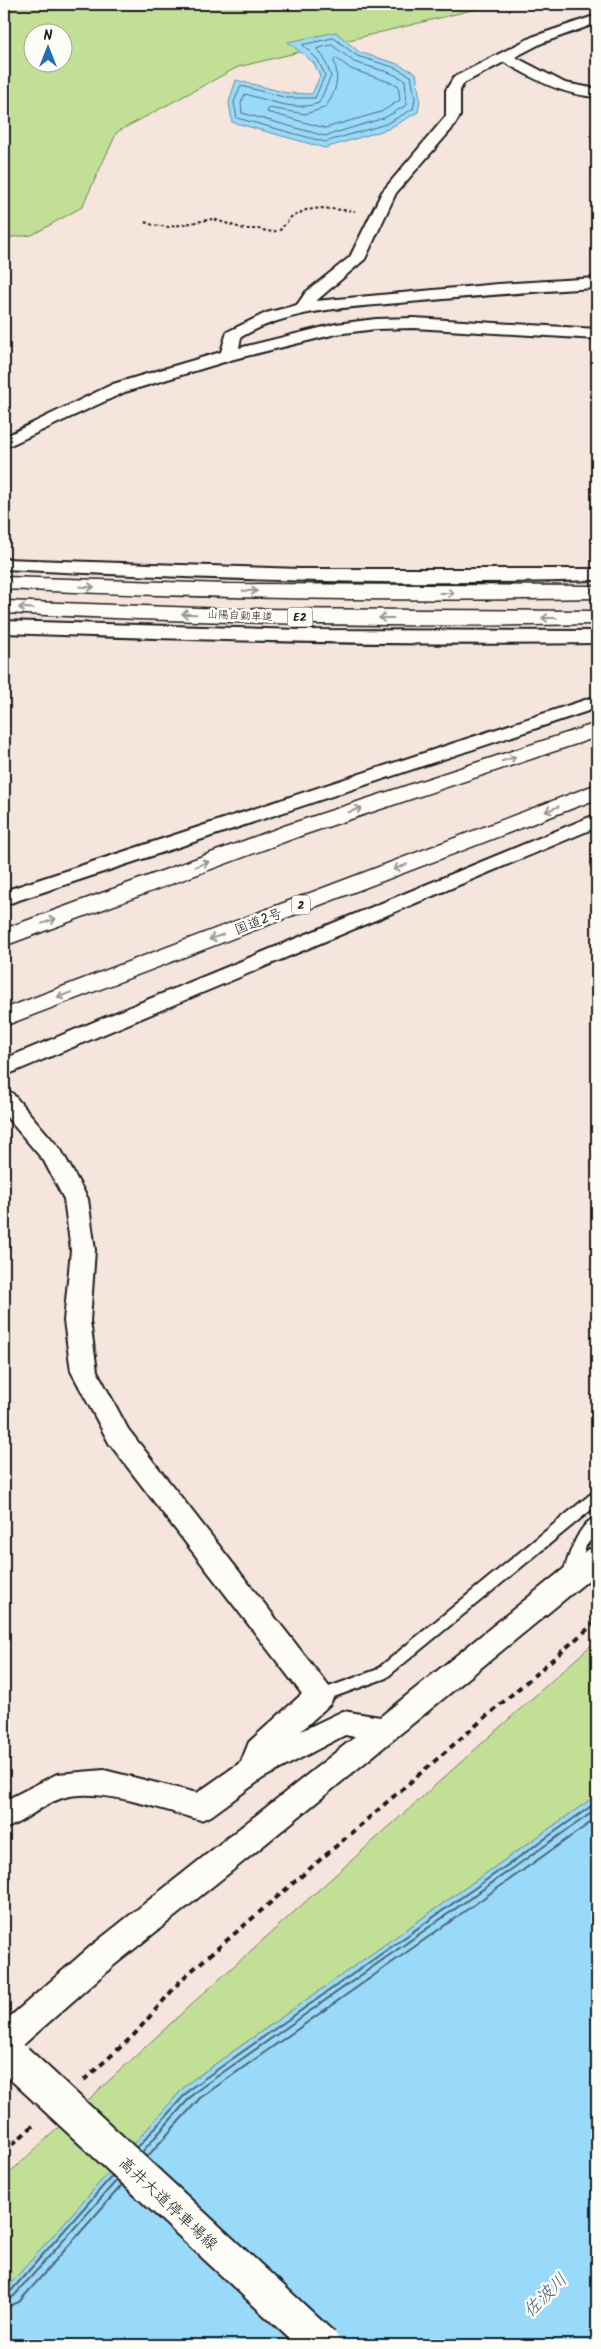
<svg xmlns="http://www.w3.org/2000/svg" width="601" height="2349" font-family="Kalam,'Klee One',sans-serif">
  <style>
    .green { fill: #c2df96; stroke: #6f7e59; fill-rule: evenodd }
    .water { fill: #99dafa; stroke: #678ea1 }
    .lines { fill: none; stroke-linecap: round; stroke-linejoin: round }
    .shore-far1 { stroke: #4e6875; stroke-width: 1 }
    .shore { stroke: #4e6875; stroke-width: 2 }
    .service-casing { stroke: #1c1c1c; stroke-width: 4 }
    .minor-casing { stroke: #1c1c1c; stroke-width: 4 }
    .trunk-casing { stroke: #1c1c1c; stroke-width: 3 }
    .motorway-casing { stroke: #1c1c1c; stroke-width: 3 }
    .path-far1 { stroke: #1c1c1c; stroke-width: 2; stroke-dasharray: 3 2.5; stroke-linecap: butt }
    .path { stroke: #1c1c1c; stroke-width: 4; stroke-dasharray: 6 5; stroke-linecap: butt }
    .service { fill: #fdfcf7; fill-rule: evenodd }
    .minor { fill: #fdfcf7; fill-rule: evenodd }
    .trunk { fill: #fdfcf7; fill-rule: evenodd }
    .motorway { fill: #fdfcf7; fill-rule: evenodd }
    .secondary-bridge-casing { stroke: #1c1c1c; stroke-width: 39; stroke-linecap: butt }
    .secondary-bridge { stroke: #fdfcf7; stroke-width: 35 }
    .oneway { stroke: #989794 }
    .labels { text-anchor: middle; stroke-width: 5; stroke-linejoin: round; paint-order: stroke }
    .far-street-label { font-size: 11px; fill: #1c1c1c; stroke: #fdfcf7 }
    .shield { fill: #fdfcf7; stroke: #605f5e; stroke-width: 1 }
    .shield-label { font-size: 12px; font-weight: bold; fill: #1c1c1c }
    .street-label { font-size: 14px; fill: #1c1c1c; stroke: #fdfcf7 }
    .near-street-label { font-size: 16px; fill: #1c1c1c; stroke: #fdfcf7 }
    .near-water-label { font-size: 18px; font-style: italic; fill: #485e6a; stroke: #fdfcf7 }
  </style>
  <rect width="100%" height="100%" fill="#f6e5dd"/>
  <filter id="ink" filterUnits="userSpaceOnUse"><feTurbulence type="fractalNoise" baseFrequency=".02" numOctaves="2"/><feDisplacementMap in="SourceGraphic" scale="10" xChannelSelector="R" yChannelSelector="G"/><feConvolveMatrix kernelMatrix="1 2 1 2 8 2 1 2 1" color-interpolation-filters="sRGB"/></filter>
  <g filter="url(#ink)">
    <path class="green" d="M4,4h493l-259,63 -121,65 -35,75 -50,28 -28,3zM32,32h30v30h-30z
      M597,1640v155l-410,289 -183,207v-113l192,-178z"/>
    <path class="water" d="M336,32l23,20 36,11 21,10 4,26 -2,13 -30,17 -63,19 -93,-26 -3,-20 7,-22 51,13 25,1 8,-18 -6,-13 -26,-21z
      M597,1795v550h-593v-54l183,-207z"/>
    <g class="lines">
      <path class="shore-far1" d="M334,38l23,18 36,11 18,9 4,23 -2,10 -27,15 -61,18 -88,-24 -3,-16 7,-16 46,12h28l10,-23 -7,-15 -15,-15z
        M332,45l22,17 37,11 14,7 2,25 -23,13 -59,18 -83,-23 -1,-10 4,-9c23,6 50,18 74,9l12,-27 -7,-18 -7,-9z
        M336,58l15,11 47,16 2,15 -19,12 -56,16 -58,-16 2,-4 36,6 19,-6c12,-13 16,-31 10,-47z"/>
      <path class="shore" d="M137,2148l54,-60 406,-286
        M142,2152l53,-60 402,-283
        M147,2157l53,-59 397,-280
        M4,2294l6,-2 102,-116
        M4,2300l10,-4 103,-116
        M4,2308l15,-6 103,-117"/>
      <g class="service-casing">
        <path id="service" d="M597,1492v13l-211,173 -66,24 -5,-2 -2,-4 2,-4 61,-22 216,-177z
          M597,1517v15l-11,14 -12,34 -5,2 -5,-2 -2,-4c6,-17 16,-54 35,-59z"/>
      </g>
      <g class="minor-casing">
        <path id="minor" d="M597,15v8l-55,20 -27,14 50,26 32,6v8c-35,-2 -63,-18 -93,-35l-40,21 -4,7v26l-9,14 -55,63 -31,66 -49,42 182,-17 99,-6v10c-66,3 -132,9 -198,15 -55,5 -109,6 -158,34l-2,11 97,-24 40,-5 38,-1 183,11v10l-183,-11 -38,1 -40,5 -102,25 -109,33 -121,56v-11l109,-53 108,-32 6,-20 39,-19 31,-8 9,-13 44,-35 32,-65 64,-76v-26l8,-13 78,-40z
          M4,559l296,10h297v11c-197,6 -396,-1 -593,-11z
          M4,621l296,9 297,1v12c-197,3 -396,-3 -593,-10z
          M597,696v12l-593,197v-14z
          M597,814v13l-593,249v-17z
          M4,1091l8,2 49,57 27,49 7,51 -5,71 7,50 31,58 202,259 4,8 -4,8 -29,27 42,-20 37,6 207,-167 10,-3v26l-339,277 -145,116 -98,86 -11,5v-35l87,-76 264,-209 -10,-2 -82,43 -52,38 -10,4c-38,-10 -102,-34 -139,-22 -21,7 -37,24 -58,31v-28l53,-27 47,-4 93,23 44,-31 8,-20 53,-48 -193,-251 -38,-72 -7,-50 7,-71 -7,-51 -20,-38 -40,-47z"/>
      </g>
      <g class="trunk-casing">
        <path id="trunk" d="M597,723v14l-294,98 -299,111v-17l283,-104z
          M597,784v15l-593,227v-17z"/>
      </g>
      <g class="motorway-casing">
        <path id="motorway" d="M4,577l222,7 371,2v12c-197,4 -396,0 -593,-9z
          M4,601l222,8 371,2v13c-197,4 -396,-1 -593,-11z"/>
      </g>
      <path class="path-far1" d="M145,222l8,3 16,2 44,-8 31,10h14l14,3 8,-2 11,-13 15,-7 16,-2 33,3"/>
      <path class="path" d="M84,2080l49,-44 49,-57 415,-358
        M4,2152l31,-28"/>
      <use href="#service" class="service"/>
      <use href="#minor" class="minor"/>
      <use href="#trunk" class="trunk"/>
      <use href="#motorway" class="motorway"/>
      <g class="secondary-bridge-casing">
        <path id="secondary-bridge" d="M16,2061l306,284"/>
      </g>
      <use href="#secondary-bridge" class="secondary-bridge"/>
    </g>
    <defs><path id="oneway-shaft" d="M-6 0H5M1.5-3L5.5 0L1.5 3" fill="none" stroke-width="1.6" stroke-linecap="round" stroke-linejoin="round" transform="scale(1.25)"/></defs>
    <g class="oneway">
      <use href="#oneway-shaft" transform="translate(87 587) rotate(2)"/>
      <use href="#oneway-shaft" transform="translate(250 591) rotate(1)"/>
      <use href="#oneway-shaft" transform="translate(447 593)"/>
      <use href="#oneway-shaft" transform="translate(26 608) rotate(-177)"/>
      <use href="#oneway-shaft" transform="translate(189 614) rotate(-178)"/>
      <use href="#oneway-shaft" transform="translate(386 618) rotate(180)"/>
      <use href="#oneway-shaft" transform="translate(549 618) rotate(180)"/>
      <use href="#oneway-shaft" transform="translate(509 759) rotate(-18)"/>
      <use href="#oneway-shaft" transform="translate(552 809) rotate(159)"/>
      <use href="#oneway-shaft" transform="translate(355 810) rotate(-19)"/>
      <use href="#oneway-shaft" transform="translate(202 864) rotate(-20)"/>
      <use href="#oneway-shaft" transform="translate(400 867) rotate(159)"/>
      <use href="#oneway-shaft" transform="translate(49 921) rotate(-20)"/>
      <use href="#oneway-shaft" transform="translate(216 937) rotate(159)"/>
      <use href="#oneway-shaft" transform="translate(64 995) rotate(159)"/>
    </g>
  </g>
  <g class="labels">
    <g class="far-street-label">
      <text transform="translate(240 615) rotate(2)" y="4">山陽自動車道</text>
    </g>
    <g class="shield">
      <rect x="287.5" y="607.5" width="25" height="19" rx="4"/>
      <rect x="292" y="895.5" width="18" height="19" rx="4"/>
    </g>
    <g class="shield-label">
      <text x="300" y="621">E2</text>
      <text x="301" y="909">2</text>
    </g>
    <g class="street-label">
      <text transform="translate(258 921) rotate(-21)" y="5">国道2号</text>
    </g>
    <g class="near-street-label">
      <text transform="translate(169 2203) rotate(43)" y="6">高井大道停車場線</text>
    </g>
    <g class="near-water-label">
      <text transform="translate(545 2295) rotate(-45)" y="6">佐波川</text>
    </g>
  </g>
  <rect width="601" height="2349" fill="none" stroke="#fdfcf7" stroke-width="20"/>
  <rect x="10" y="10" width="581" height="2329" fill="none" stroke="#1c1c1c" stroke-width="2" filter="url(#ink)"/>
  <g transform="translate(48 48)"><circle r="24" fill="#fdfcf7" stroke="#a3a29f"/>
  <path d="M0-4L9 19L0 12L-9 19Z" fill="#1f6fb2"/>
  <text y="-8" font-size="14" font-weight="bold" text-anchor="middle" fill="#1c1c1c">N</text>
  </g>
</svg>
